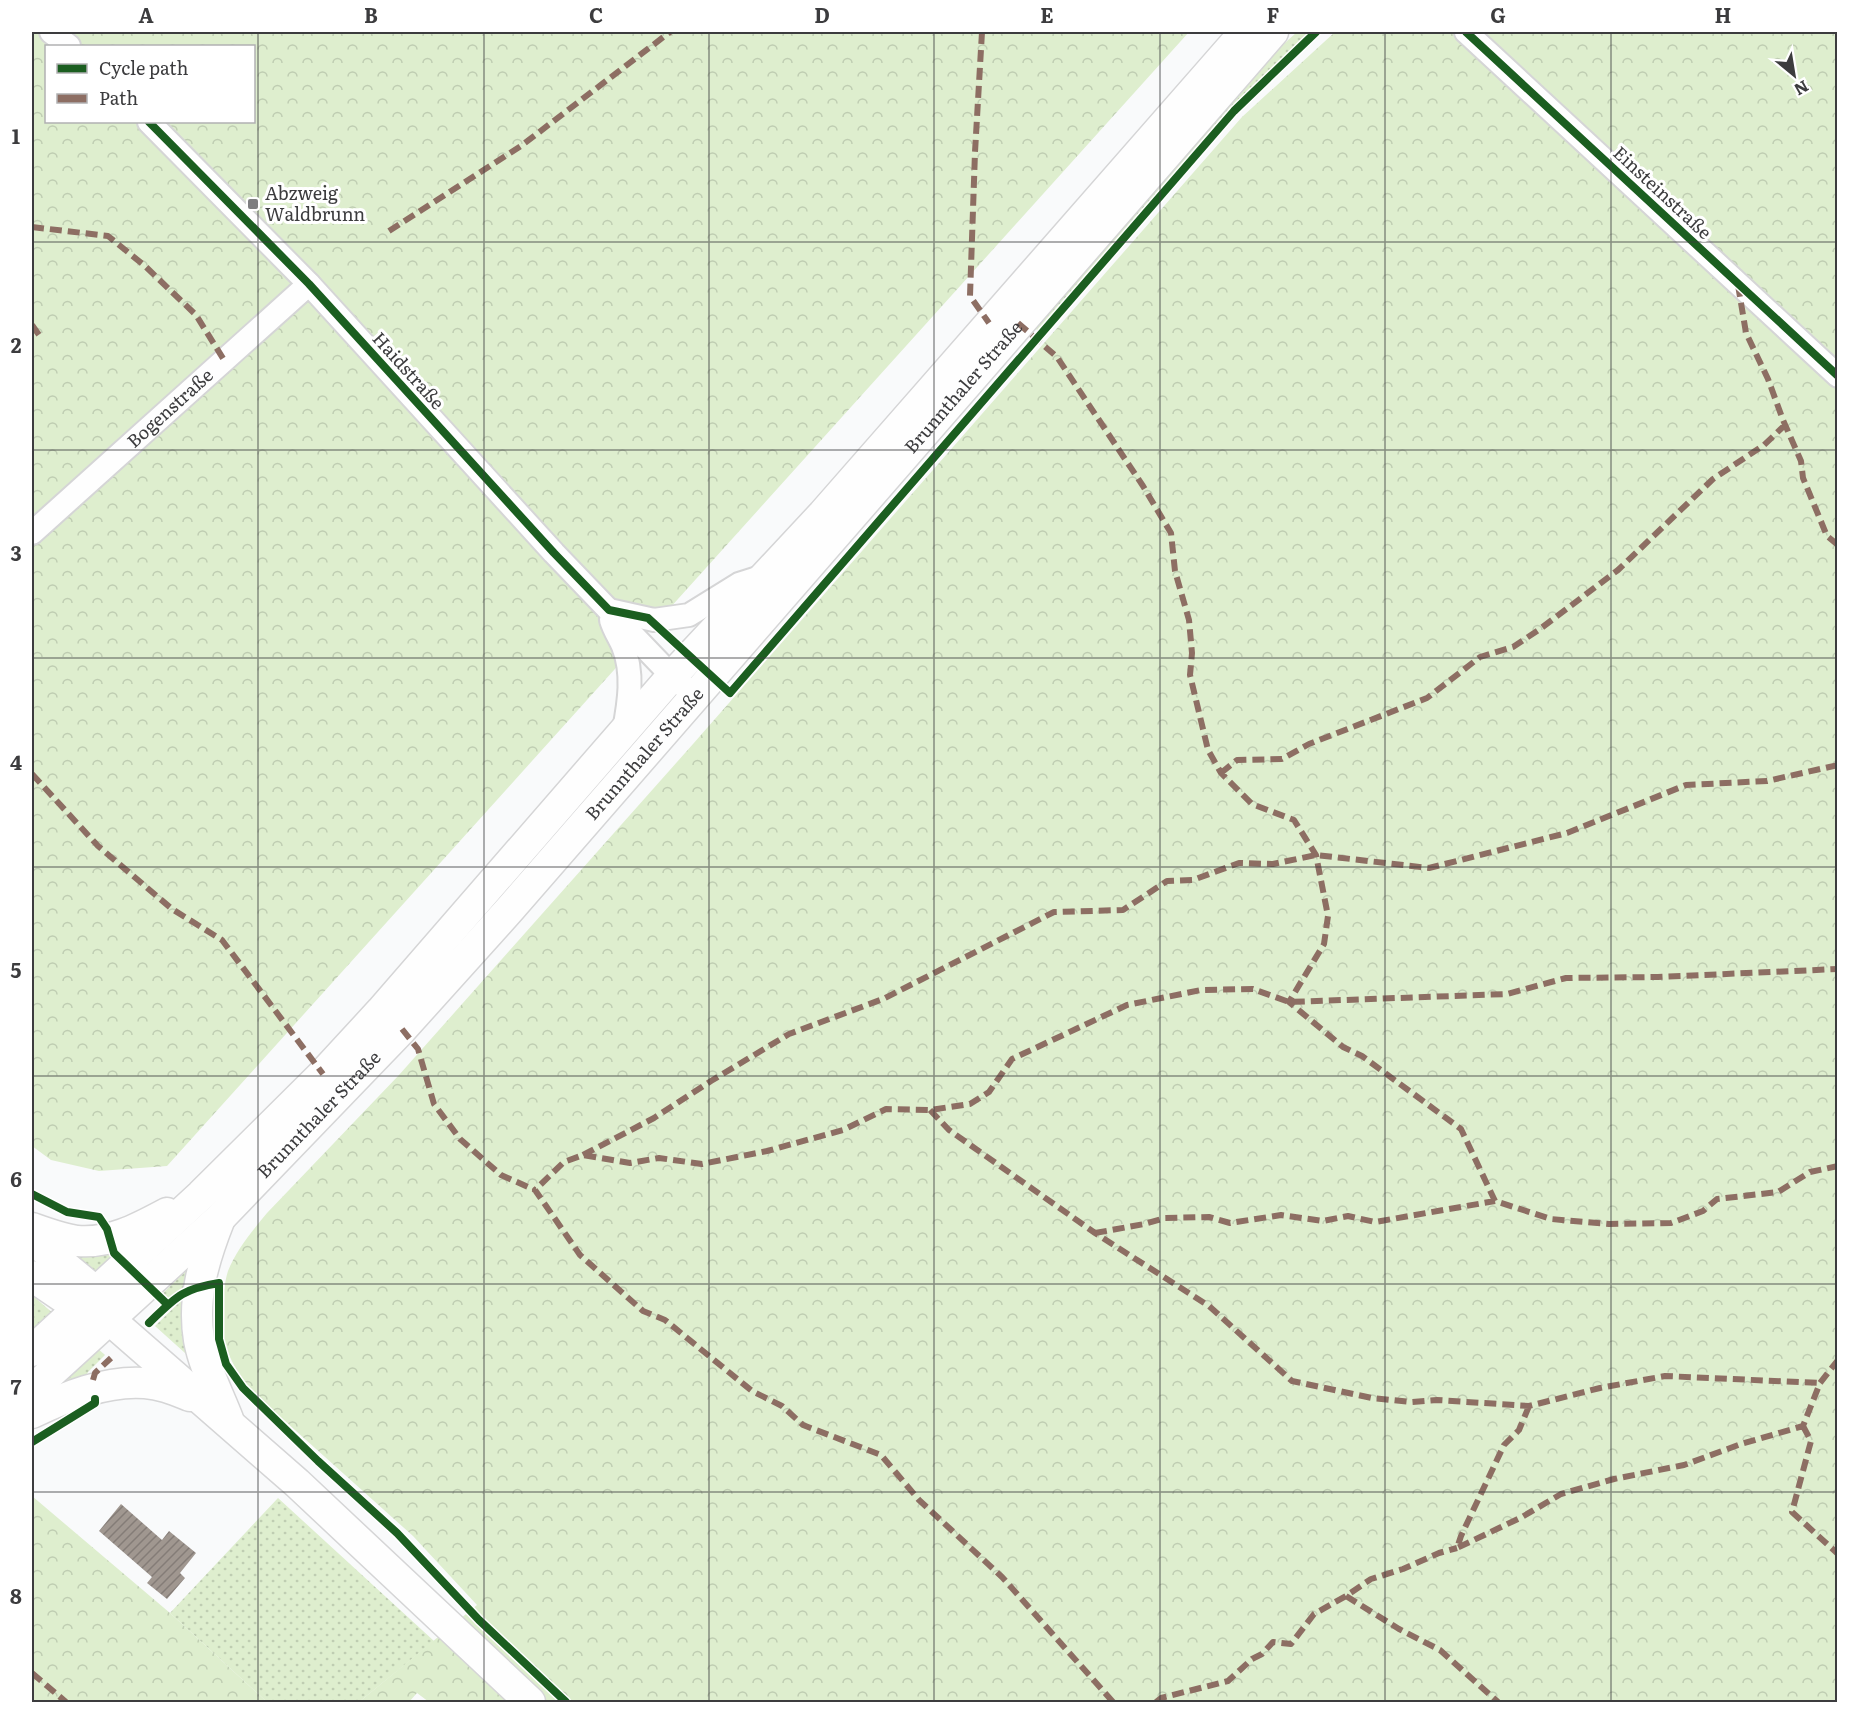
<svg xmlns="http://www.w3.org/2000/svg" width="1869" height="1734" font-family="Literata,serif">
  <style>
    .grass { fill: url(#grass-dots) }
    .forest { fill: url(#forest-crowns); fill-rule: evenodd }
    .building { fill: url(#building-hatch) }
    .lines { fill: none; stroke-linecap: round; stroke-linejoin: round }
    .minor-casing { stroke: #d5d5d6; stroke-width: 26 }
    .major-casing { stroke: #d5d5d6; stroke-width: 33 }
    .minor { stroke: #fefefe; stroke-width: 22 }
    .major { stroke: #fefefe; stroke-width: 30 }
    .quiet { stroke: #8d6e63; stroke-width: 6; stroke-dasharray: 12 6; stroke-linecap: butt }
    .cycleway-casing { stroke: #fff; stroke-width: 11 }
    .cycleway { stroke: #1b5e20; stroke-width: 8 }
    .grid { fill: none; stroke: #3c3c3e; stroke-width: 1.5; stroke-opacity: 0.55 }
    .poi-dot { fill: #7e7e80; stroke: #fff; stroke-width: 2 }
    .labels { text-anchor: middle; stroke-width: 6; stroke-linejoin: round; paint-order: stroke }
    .street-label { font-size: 18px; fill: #3c3c3e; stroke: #fff }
    .poi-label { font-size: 18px; fill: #3c3c3e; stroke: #fff; text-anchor: start }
    .neatline { fill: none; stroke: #3c3c3e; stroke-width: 2 }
    .grid-label { font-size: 20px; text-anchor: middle; font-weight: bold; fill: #3c3c3e }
  </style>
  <defs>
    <pattern id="grass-dots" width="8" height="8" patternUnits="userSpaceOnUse" patternTransform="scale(1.5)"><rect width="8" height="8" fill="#deeece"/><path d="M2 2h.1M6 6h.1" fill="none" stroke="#bfcdb2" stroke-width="1.8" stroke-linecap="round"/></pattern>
    <pattern id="forest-crowns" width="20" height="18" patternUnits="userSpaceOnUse" patternTransform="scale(1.5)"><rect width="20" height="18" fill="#deeece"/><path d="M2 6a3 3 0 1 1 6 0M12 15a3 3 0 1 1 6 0" fill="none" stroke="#bfcdb2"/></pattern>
    <pattern id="building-hatch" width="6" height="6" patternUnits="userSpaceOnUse" patternTransform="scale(1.5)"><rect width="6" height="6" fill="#a09790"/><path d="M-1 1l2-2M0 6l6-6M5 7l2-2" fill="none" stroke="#847c77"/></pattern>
  </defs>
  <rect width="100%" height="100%" fill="#f9fafb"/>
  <path class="grass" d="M1297,32h14l-70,66 -203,234 -3,-5 230,-266z
    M107,1247l7,17 -15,14 -35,-29z
    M190,1267l1,15 -23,19 -6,-7z
    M32,1295l23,20 -23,24z
    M187,1295l8,67 -40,-36z
    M96,1347l9,8 -17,17 -5,9 -33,8z
    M278,1498l156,143 -75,61h-92l-97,-89z"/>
  <path class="forest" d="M32,32h1157l-1022,1134 -68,5 -48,-11 -19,-14zM46,46h208v76h-208z
    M1335,32h502v1670h-1408l-12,-9 -8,9h-50l118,-97 -64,-69 -167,-150c-9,-15 -18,-30 -22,-46 -4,-16 -1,-54 4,-69 8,-21 25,-41 39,-58l132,-138 294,-331 549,-627z
    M32,1496l138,117 97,89h-235z"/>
  <path class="building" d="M121,1504l41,36 7,-9 27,22 -16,20 5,5 -18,21 -20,-16 5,-6 -53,-46z"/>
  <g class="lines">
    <g class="minor-casing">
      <g id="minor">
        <path d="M51,32l18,14"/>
        <path d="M1466,32l372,344"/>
        <path d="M149,122l160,162 245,269 118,123 23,20"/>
        <path id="s1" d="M32,533l277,-249"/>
        <path d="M609,610l45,10 35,-5 50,-31 22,-7"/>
        <path d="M611,620c3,10 8,17 12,26 11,27 6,57 1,84"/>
      </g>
    </g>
    <g class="major-casing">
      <g id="major">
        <path d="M219,1221c-15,38 -27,77 -20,119 5,27 19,53 29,79"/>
        <path d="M32,1228c14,5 30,11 45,13 33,3 62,-13 90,-28"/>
        <path d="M32,1239l64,53 8,16"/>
        <path d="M32,1276l47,32 30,11 188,164 233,219"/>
        <path d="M32,1351l169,-156 122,-121 58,-63 291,-335 151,-162 422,-482"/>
        <path id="s2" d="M32,1390l188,-172 182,-189 108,-120 763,-877"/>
        <path d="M32,1413c33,-16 74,-33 113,-30 16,1 30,7 45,13"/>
      </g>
    </g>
    <use href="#minor" class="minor"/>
    <use href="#major" class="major"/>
    <path class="quiet" d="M982,32l-7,120 -5,144 19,27
      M32,227l76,9 37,30 51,49 28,45
      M389,231l132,-85 149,-114
      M1738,285l8,48 22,46 15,41 18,41 2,17 24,58 11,9
      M1018,323l39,34 86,129 28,47 4,38 14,49 3,33 -2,22 18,75 13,23 31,31 42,16 22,35 12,61 -4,28 -35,58 54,45 19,9 99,73 34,72 56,18 58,5 62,-1 32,-12 14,-12 61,-7 32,-20 28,-6
      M32,325l7,10
      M1221,773l16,-13 45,-1 27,-15 118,-46 53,-41 33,-10 27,-18 78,-59 95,-91 51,-34 21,-20
      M32,774l66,72 74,63 50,31 101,134
      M402,1029l16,20 16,55 26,35 41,36 34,15
      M930,1110l19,20 146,103 114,73 83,75 80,17 39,4 26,-2 92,6 71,-18 65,-12 155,7
      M583,1155l71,-37 57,-37 78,-47 94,-35 171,-87 69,-2 44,-29 26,-1 46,-17 34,1 43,-9 113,13 138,-35 119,-48 81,-4 71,-16
      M1095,1233l49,-9 21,-6 44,-1 21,6 51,-8 42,6 25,-5 27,6 120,-21
      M93,1380l2,-7 16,-15
      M1529,1406l-10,24 -15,15 -43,91 -4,12 65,-31 39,-23 53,-15 70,-14 57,-21 62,-18 17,-43 18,-23
      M1803,1426l8,15 -19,71 46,42
      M1346,1596l53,33 41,21 58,52
      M32,1673l34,29
      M1113,1702l-111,-125 -83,-77 -38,-45 -78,-30 -21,-19 -30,-15 -87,-71 -22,-9 -63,-56 -45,-65 29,-28 19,-7 47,8 29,-5 43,6 65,-13 76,-21 43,-21 44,1 40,-6 19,-12 23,-33 115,-54 74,-15 52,-1 36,13 218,-8 59,-16 92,-1 180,-8
      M1156,1702l5,-4 67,-17 24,-22 10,-5 11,-12 18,2 23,-30 32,-18 25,-17 32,-10 36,-16 18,-5"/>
    <g class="cycleway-casing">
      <path id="cycleway" d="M1466,32l372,344
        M149,122l160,162 245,269 55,57 39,8 82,75 504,-582 82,-79
        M32,1194l35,18 32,5 8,12 7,24 54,52
        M149,1323c26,-25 32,-34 70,-40v56l7,25 17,24 75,73 79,72 82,87 87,82
        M32,1442l63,-39v-4"/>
    </g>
    <use href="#cycleway" class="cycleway"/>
  </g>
  <path class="grid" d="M258,32v1670M484,32v1670M709,32v1670M934,32v1670M1160,32v1670M1385,32v1670M1611,32v1670M32,242h1806M32,450h1806M32,658h1806M32,867h1806M32,1076h1806M32,1284h1806M32,1492h1806"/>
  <rect class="poi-dot" x="247" y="198" width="12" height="12" rx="3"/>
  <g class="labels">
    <g class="street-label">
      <text transform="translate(1662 193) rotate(43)" y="6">Einsteinstraße</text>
      <text transform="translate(408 371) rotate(48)" y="6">Haidstraße</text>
      <text dy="6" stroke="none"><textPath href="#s2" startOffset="1370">Brunnthaler Straße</textPath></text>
      <text dy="6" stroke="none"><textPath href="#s1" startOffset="186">Bogenstraße</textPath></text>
      <text dy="6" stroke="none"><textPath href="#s2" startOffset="884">Brunnthaler Straße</textPath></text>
      <text dy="6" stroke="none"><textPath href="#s2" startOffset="398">Brunnthaler Straße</textPath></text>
    </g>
    <g class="poi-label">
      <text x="265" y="200">Abzweig<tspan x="265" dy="21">Waldbrunn</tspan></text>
    </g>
  </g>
  <rect width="1869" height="1734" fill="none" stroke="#ffffff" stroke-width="66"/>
  <rect x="45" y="45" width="210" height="78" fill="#ffffff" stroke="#b1b1b2" stroke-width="1.5"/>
  <rect x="57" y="64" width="30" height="9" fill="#1b5e20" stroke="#b1b1b2" stroke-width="1.5"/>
  <text x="99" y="75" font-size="18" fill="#3c3c3e">Cycle path</text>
  <rect x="57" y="94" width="30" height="9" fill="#8d6e63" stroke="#b1b1b2" stroke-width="1.5"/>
  <text x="99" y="105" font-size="18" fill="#3c3c3e">Path</text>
  <g transform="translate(1794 75) rotate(150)" stroke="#ffffff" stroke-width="4.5" paint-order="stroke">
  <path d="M0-4.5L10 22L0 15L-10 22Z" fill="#3c3c3e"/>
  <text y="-9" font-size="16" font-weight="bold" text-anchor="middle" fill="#3c3c3e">N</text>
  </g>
  <rect x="33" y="33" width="1803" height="1668" class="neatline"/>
  <g class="grid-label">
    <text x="146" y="23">A</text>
    <text x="371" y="23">B</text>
    <text x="596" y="23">C</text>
    <text x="822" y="23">D</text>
    <text x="1047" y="23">E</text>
    <text x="1273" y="23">F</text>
    <text x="1498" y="23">G</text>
    <text x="1723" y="23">H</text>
    <text x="16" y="144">1</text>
    <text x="16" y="353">2</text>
    <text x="16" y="561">3</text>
    <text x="16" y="770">4</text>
    <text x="16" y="978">5</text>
    <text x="16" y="1187">6</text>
    <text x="16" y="1395">7</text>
    <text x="16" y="1604">8</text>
  </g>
</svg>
